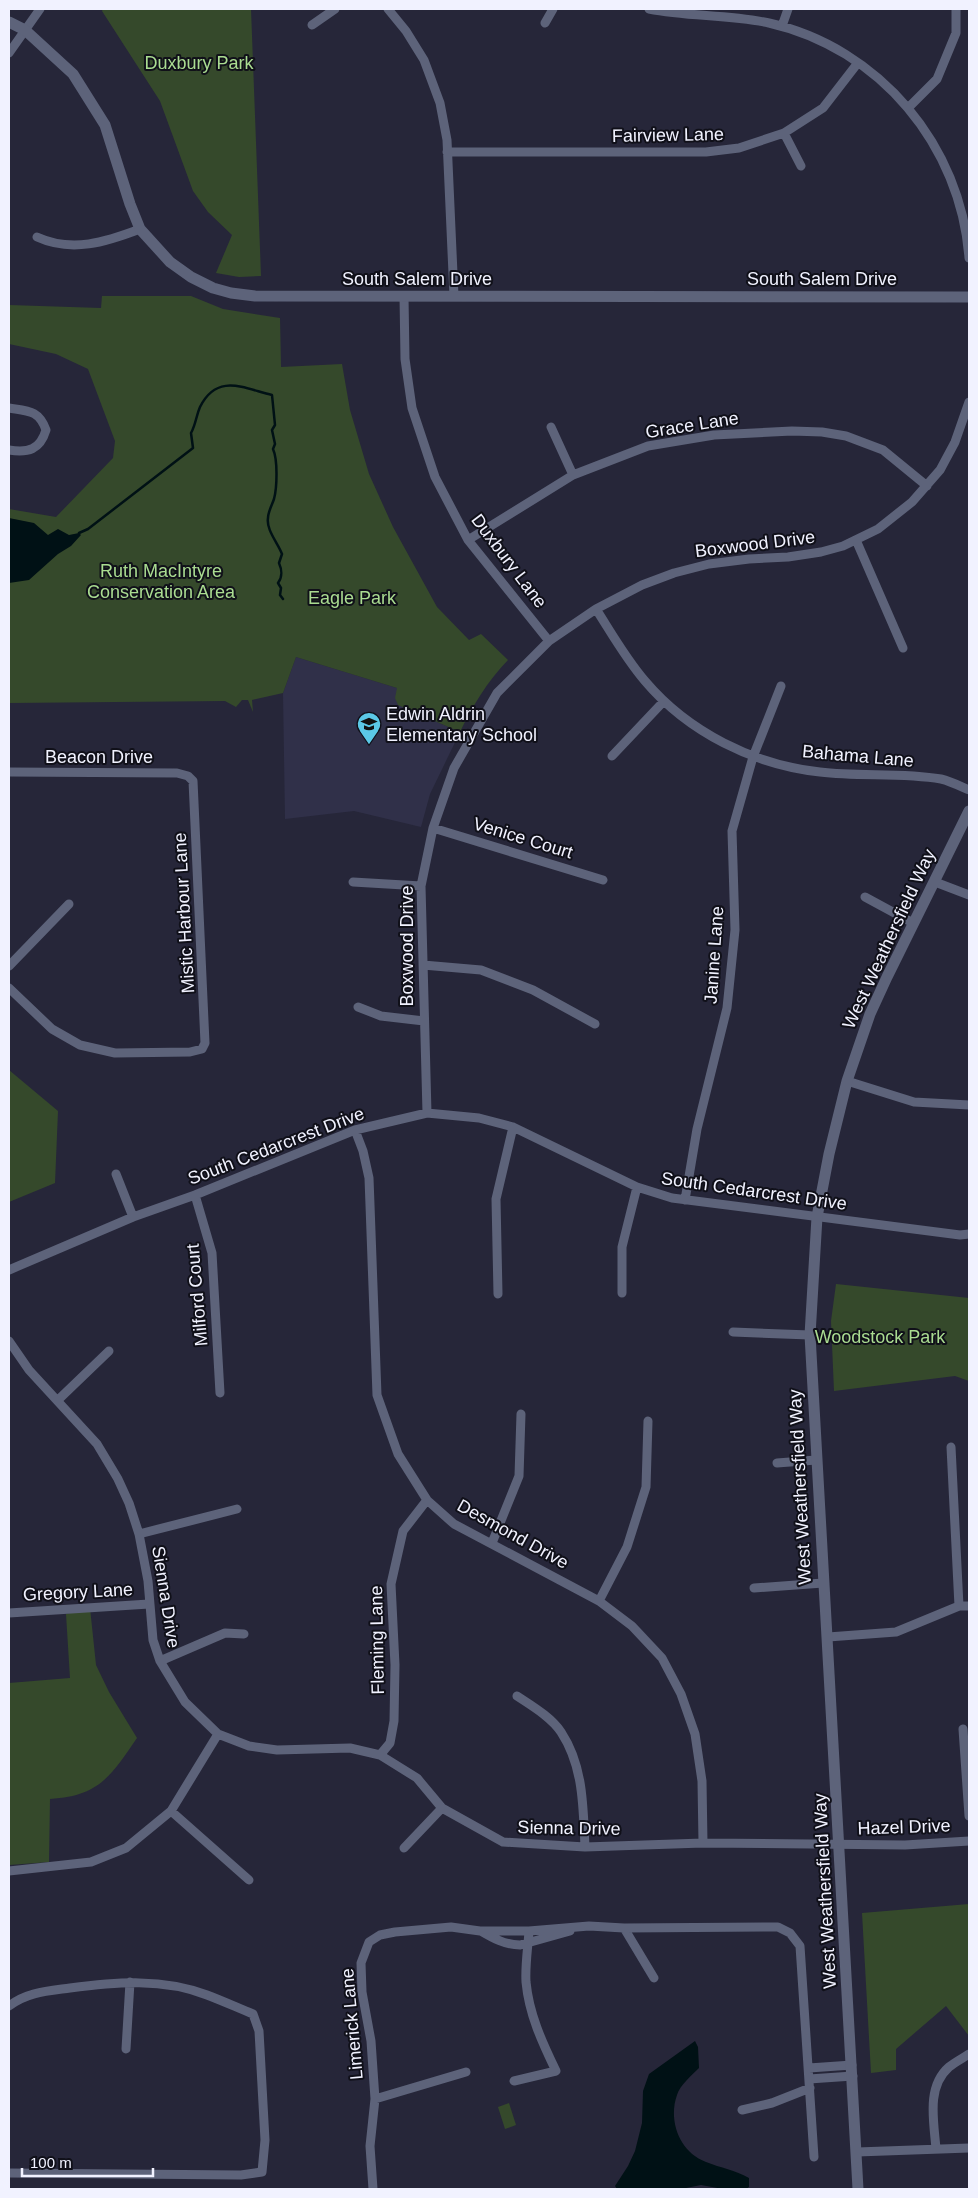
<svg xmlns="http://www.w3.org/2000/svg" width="978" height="2198" font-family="Arial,sans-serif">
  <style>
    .built { fill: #303049 }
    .green { fill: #35492b }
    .water { fill: #001115 }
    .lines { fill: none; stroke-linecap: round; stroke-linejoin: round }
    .stream { stroke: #001115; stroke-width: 2.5 }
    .minor { stroke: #5d637a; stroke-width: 9 }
    .tertiary { stroke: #5d637a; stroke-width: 11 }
    .labels { text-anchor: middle; stroke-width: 4; stroke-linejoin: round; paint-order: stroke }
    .park-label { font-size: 18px; fill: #aadc91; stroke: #101019 }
    .street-label { font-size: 18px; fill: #f1f2ff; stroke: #101019 }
    .poi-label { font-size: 18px; fill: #f1f2ff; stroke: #101019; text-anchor: start }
  </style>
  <rect width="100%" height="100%" fill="#262639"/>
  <path class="built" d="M296,657l101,31 8,20 55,24 -30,62 -9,33 -67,-16 -69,8 -2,-126z"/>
  <path class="green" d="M103,9h148l10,267 -22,1 -23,-4 16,-38 -24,-23 -15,-21 -33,-90 -58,-90z
    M102,296h89l32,13 57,9 1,49 61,-3 8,46 19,64 24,53 44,80 32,33 12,-6 27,26c-21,22 -35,45 -48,72l-62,-27 -3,-7 2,-10 -101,-31 -13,36 -31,7 1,12 -5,-12h-6l-6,7 -11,-6 -216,2v-194l47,8 57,-59 2,-17 -27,-72 -32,-15 -47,-10v-39l92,3z
    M9,1070l49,41 -3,72 -46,19z
    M836,1284l133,14v83l-14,-5 -121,15 -3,-70z
    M90,1608l6,57 13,27 28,46c-26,38 -38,58 -87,61l-1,63 -40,3v-182l61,-5 -4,-64z
    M969,1904v132l-23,-30 -50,43v21l-25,3 -9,-160z
    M509,2103l7,22 -11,4 -7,-22z"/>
  <path class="water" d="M9,518l25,5 14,12 10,-6 11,6 10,-2 2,2 -10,11 -13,8 -29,26 -20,3z
    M695,2041l3,6 1,21c-7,7 -19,17 -22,27 -9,25 2,57 29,67 15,6 29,8 43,16v9l-3,2h-23l-22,-4 -20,4h-64l-2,-3 13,-20 7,-15 7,-28 1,-32 6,-17z"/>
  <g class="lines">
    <path class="stream" d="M79,533l9,-4 105,-81 -2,-15c5,-9 5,-17 9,-26 17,-34 43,-19 72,-12l3,30 -3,5 3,14 -2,5c5,11 4,39 1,50 -2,6 -6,13 -6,19 -2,12 10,25 14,36l-3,9c3,7 4,13 -1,20l3,5 -1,7 3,4"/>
    <path class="minor" d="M388,9l18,22 18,29 16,43 7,37 7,156
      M649,9c40,8 80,5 120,14 111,25 192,123 200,235
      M545,23l8,-14
      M312,25l23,-16
      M782,26l6,-17
      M9,53l31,-44
      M909,107l28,-28 19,-46v-24
      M784,133l17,33
      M447,152h259l33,-4 45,-15 39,-25 34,-44
      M37,237c35,16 69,5 103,-8
      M404,296l1,63 7,49 23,69 33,63 81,101
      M9,408c19,3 30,2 37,22 -6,20 -18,23 -37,20
      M551,427l22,48
      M468,540l105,-65 75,-29 66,-11 78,-4 30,1 24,4 37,14 44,36
      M856,540l47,108
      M596,609c16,25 30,50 49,72 43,51 109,84 175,91 40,5 81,0 121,7 9,2 19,7 28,11
      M612,756l52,-55
      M9,772l168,1 11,3 5,5 12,262 -3,6 -12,3 -75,1 -35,-8 -28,-16 -43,-41
      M433,828l170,52
      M353,882l68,4
      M935,882l34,13
      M865,897l48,26
      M423,965l58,5 52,20 62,34
      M9,966l60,-62
      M358,1007l23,9 43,5
      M847,1081l67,21 55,3
      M427,1113l-6,-227 12,-58 21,-60 43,-75 52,-52 47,-32 46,-24 32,-12 35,-9 40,-5 39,-2 33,-5 22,-6 35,-17 34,-27 28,-32 15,-28 14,-40
      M355,1130l8,21 6,27 8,217 21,59 29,46 27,24 145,77 33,25 30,32 19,36 14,40 7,47 1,62
      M116,1174l17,43
      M195,1195l17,58 8,140
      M685,1200l12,-71 30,-121 8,-78 -3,-99 21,-74 28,-71
      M9,1270l124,-53 62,-22 160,-65 72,-17 52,5 34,9 124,60 35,11 288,37 9,-1
      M622,1293v-46l15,-60
      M498,1294l-2,-95 17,-72
      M733,1332l77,3
      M9,1341l20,29 68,74 21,35 11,24 10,31 9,47 5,59 7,21 25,41 33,32 31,12 28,4 73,-2 30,7 37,23 25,30 61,34 82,5 118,-4 202,2 64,-4
      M58,1400l51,-49
      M951,1447l8,159
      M777,1463l39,-3
      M139,1534l98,-25
      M492,1543l27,-67 2,-62
      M754,1588l69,-5
      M599,1601l28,-54 19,-60 2,-66
      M9,1613l140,-9
      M828,1637l68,-5 63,-26h10
      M160,1661l65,-28 19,1
      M517,1696c15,10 34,21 44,36 23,35 22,76 24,115
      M963,1729l6,87
      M380,1755l10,-12 4,-22 1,-56 -4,-81 12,-53 24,-31
      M171,1811l78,69
      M404,1848l38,-40
      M9,1871l82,-9 35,-14 45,-37 47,-77
      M624,1928l30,50
      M481,1931c12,7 24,14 39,14l50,-14
      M9,2006c18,-14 39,-15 61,-18 46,-6 93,-10 137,7 16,6 31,13 46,19l6,17 6,109 -3,32 -21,3 -232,-2
      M126,2049l4,-67
      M809,2068l43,-3
      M809,2079l44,-3
      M514,2081l42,-10c-14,-29 -27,-57 -30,-89 -1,-17 2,-35 3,-51
      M375,2099l91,-27
      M742,2110l30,-7 38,-15
      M936,2149c-2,-27 -10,-62 13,-82 6,-5 14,-9 20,-13
      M857,2152l112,-4
      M373,2189l-3,-43 5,-47 -4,-58 -9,-49 -1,-29 8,-21 11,-7 15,-3 56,-5 29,4h49l60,-5 35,2 154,-1 12,6 10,13 14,211"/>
    <path class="tertiary" d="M9,22l16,8 48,44 32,51 25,79 10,25 30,33 21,15 22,11 18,5 24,3 714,1
      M858,2189l-48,-854 7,-118 12,-63 18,-73 23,-67 17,-37 82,-166"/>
  </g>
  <defs>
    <g id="school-pin" transform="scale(1.25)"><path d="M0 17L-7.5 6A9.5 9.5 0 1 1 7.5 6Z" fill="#5bc8e6" stroke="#101019"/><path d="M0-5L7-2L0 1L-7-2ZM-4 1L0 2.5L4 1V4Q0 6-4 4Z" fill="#111"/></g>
  </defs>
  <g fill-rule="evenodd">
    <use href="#school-pin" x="369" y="724"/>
  </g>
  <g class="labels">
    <g class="park-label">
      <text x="199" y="69">Duxbury Park</text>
      <text x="161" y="577">Ruth MacIntyre<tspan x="161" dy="21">Conservation Area</tspan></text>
      <text x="352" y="604">Eagle Park</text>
      <text x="880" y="1343">Woodstock Park</text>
    </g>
    <g class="street-label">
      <text transform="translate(668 135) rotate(-1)" y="6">Fairview Lane</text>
      <text x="417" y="285">South Salem Drive</text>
      <text x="822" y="285">South Salem Drive</text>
      <text transform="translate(692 425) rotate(-9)" y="6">Grace Lane</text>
      <text transform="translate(755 544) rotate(-7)" y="6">Boxwood Drive</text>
      <text transform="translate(509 561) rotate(53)" y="6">Duxbury Lane</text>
      <text transform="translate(858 756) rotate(5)" y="6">Bahama Lane</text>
      <text x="99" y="763">Beacon Drive</text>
      <text transform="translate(523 838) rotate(17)" y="6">Venice Court</text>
      <text transform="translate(184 913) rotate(-93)" y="6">Mistic Harbour Lane</text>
      <text transform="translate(889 939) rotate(-65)" y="6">West Weathersfield Way</text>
      <text transform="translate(407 946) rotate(-90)" y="6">Boxwood Drive</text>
      <text transform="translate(714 955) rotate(-86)" y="6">Janine Lane</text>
      <text transform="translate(276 1146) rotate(-21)" y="6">South Cedarcrest Drive</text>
      <text transform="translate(754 1191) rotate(8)" y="6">South Cedarcrest Drive</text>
      <text transform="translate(197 1295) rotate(-95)" y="6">Milford Court</text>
      <text transform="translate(800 1487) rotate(-93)" y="6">West Weathersfield Way</text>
      <text transform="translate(513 1534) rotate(29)" y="6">Desmond Drive</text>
      <text transform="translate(78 1592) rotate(-3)" y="6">Gregory Lane</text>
      <text transform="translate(166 1597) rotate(81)" y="6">Sienna Drive</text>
      <text transform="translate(377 1640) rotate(-91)" y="6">Fleming Lane</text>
      <text transform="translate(904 1827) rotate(-2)" y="6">Hazel Drive</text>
      <text transform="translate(569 1828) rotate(1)" y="6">Sienna Drive</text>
      <text transform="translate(825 1891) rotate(-93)" y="6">West Weathersfield Way</text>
      <text transform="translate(352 2024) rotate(-95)" y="6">Limerick Lane</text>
    </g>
    <g class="poi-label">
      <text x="386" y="720">Edwin Aldrin<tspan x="386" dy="21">Elementary School</tspan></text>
    </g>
  </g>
  <rect width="978" height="2198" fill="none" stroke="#f1f2ff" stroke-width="20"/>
  <path d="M22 2168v8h131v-8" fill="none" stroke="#f1f2ff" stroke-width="2.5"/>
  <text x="30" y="2168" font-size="15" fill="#f1f2ff" stroke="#101019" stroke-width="4" paint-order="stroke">100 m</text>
</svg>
